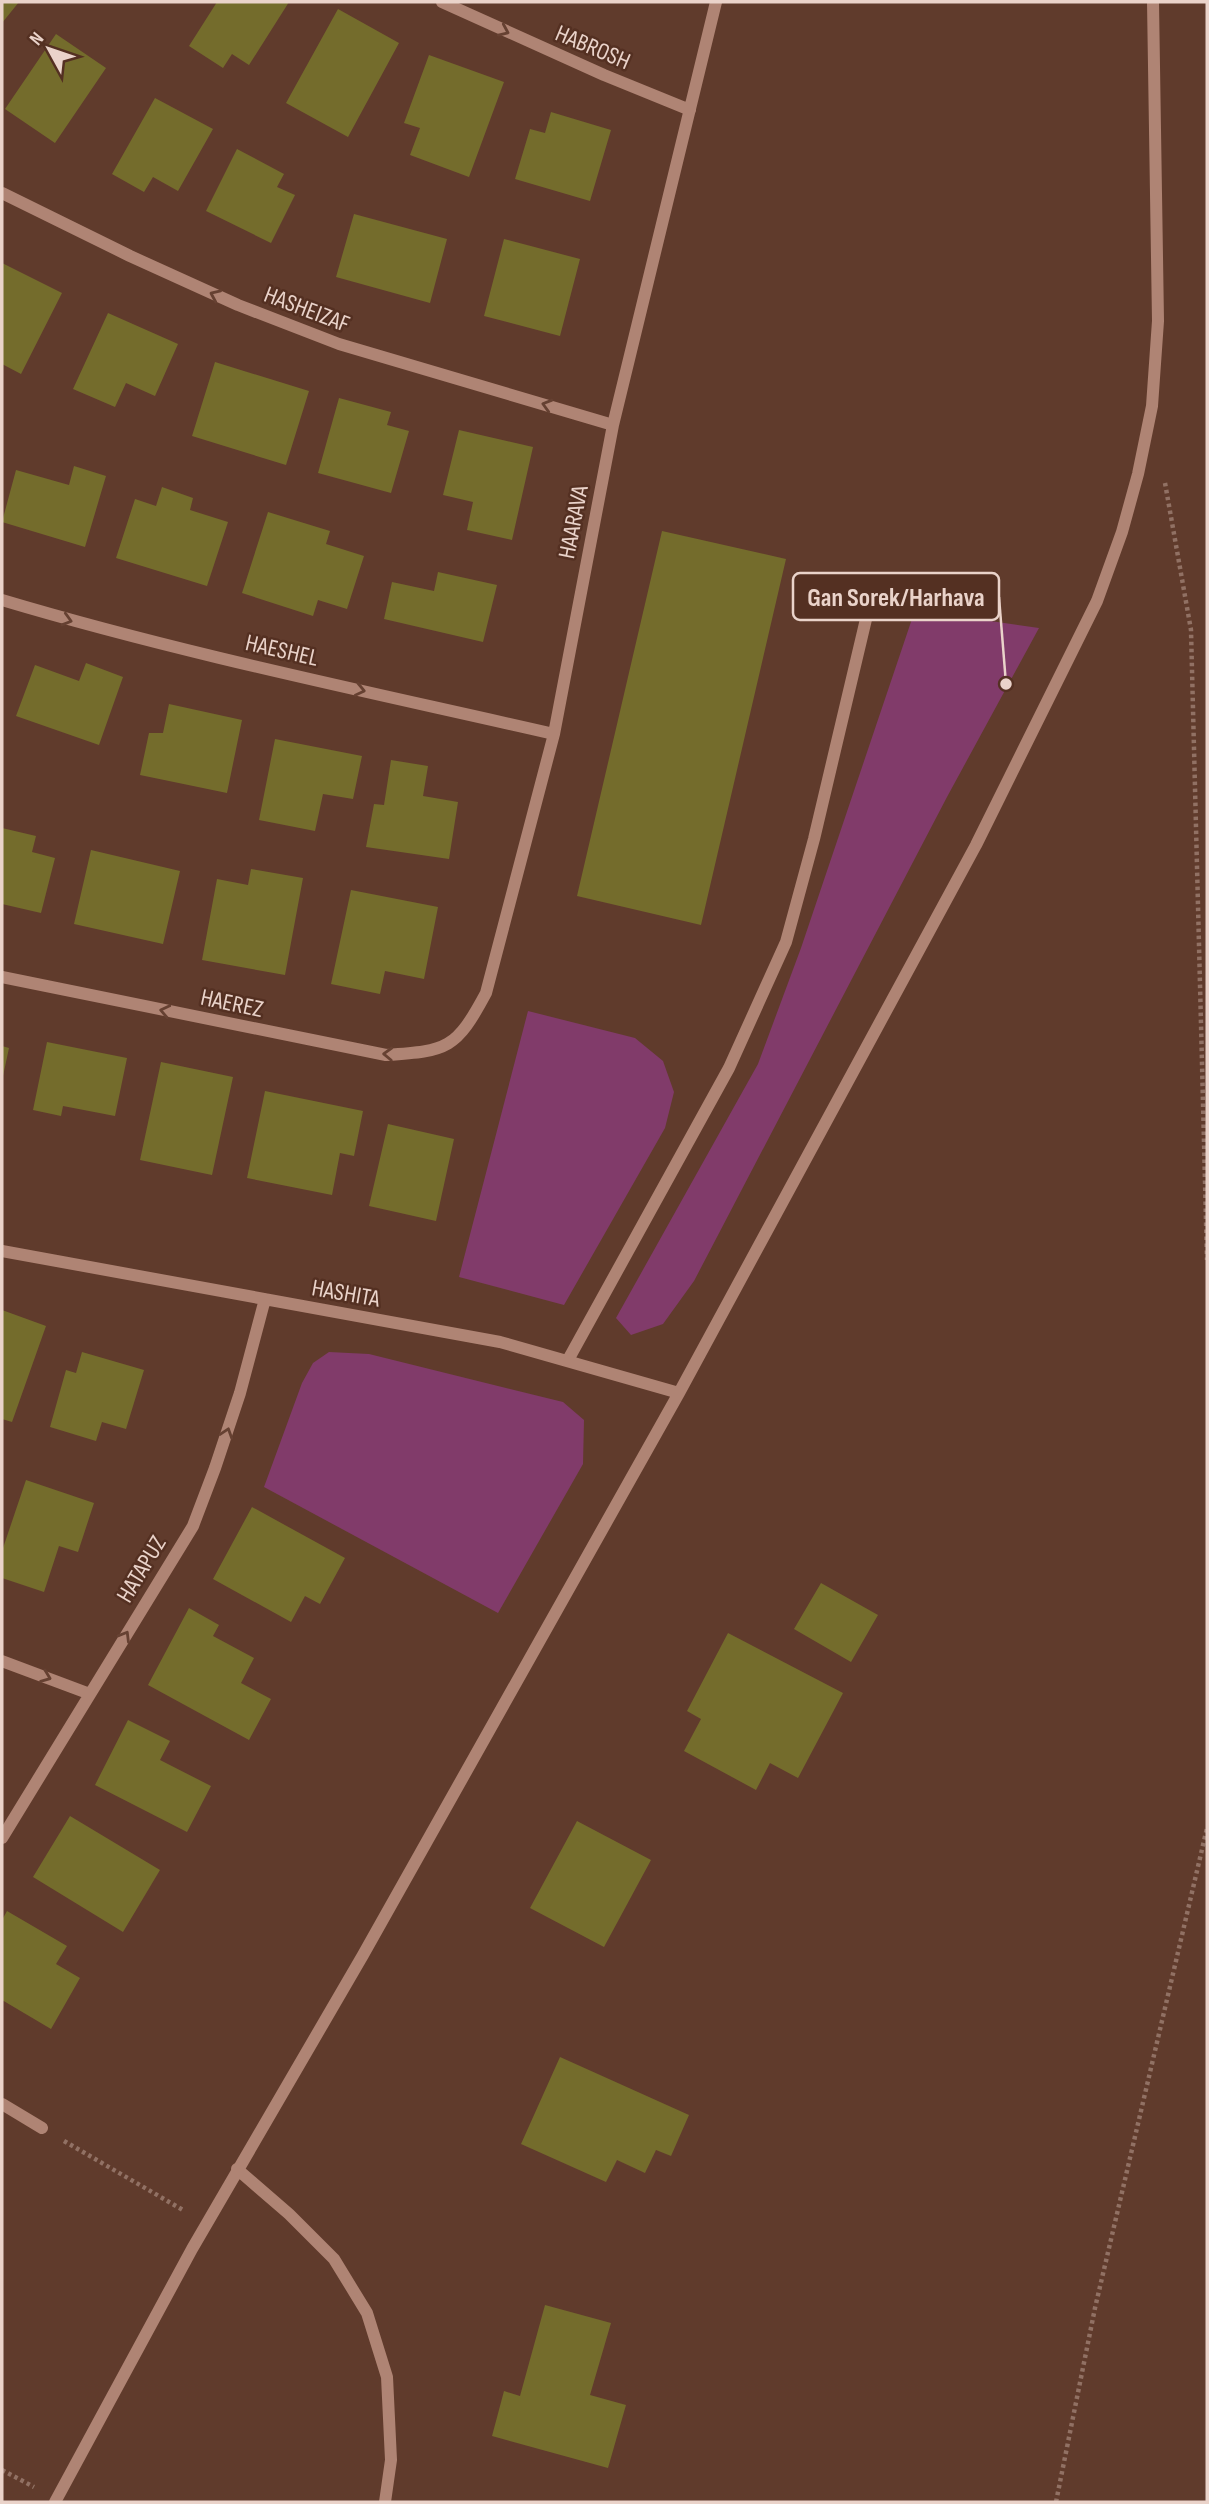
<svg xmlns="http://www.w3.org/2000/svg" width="1209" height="2504" font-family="'Sofia Sans Condensed',sans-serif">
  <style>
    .green { fill: #813b6a }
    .building { fill: #746c2c }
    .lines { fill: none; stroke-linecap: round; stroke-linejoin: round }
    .path { stroke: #917164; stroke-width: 4.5; stroke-dasharray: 3.5 3.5; stroke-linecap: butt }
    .minor { stroke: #af8474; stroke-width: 12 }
    .oneway { stroke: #664132 }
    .labels { text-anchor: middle; stroke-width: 5; stroke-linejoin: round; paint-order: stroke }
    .street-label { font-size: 24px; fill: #ead3ca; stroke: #543022 }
    .leader { fill: none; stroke: #ead3ca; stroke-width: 2.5 }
    .callout-dot { fill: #ead3ca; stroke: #543022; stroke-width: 2.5 }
    .callout { fill: #543022; stroke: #ead3ca; stroke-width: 2.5 }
    .callout-label { font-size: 26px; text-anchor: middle; font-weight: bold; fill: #ead3ca }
  </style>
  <rect width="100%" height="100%" fill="#603b2c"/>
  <path class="green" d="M915,610l124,18 -92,169 -253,484 -31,43 -32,11 -15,-17 142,-254 43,-116z
    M528,1011l107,27 28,23 11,31 -9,36 -101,177 -105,-28z
    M329,1352l40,2 194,48 21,18 -1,44 -85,149 -234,-126 38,-104 11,-20z"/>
  <path class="building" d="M2,2h17l-17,21z
    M217,2h72l-40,63 -17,-11 -9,14 -34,-22z
    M338,9l61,34 -51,94 -62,-34z
    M56,34l50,34 -51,75 -50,-34z
    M429,55l75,27 -35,95 -59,-22 10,-27 -16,-5z
    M155,98l58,31 -35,62 -25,-14 -9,15 -32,-18z
    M551,112l60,18 -21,71 -75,-22 15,-50 15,4z
    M237,149l47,25 -7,13 18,8 -24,48 -65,-32z
    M354,214l93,25 -17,64 -94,-26z
    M504,239l76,20 -20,77 -76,-20z
    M2,263l60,30 -41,81 -19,-10z
    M108,313l70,31 -23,52 -29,-13 -11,24 -42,-18z
    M215,362l94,29 -23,74 -94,-29z
    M339,398l52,14 -4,13 22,6 -18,62 -73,-20z
    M459,430l74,17 -21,93 -45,-10 6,-28 -30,-7z
    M74,466l32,10 -21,71 -83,-25 14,-52 53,15z
    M162,487l31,11 -3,12 38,12 -21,64 -91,-28 19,-59 21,7z
    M268,512l62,19 -4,13 38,12 -17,53 -29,-9 -5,16 -71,-23z
    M662,531l124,28 -85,366 -124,-29z
    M438,572l59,13 -14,57 -99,-23 8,-37 42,9z
    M86,663l37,14 -24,68 -83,-29 19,-51 44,16z
    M169,704l73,16 -15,73 -87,-18 9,-42h14z
    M275,739l87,17 -9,43 -30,-5 -8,37 -56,-11z
    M391,760l37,6 -5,30 35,6 -9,57 -83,-12 8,-43 10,1z
    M2,828l34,8 -4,16 23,6 -14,55 -39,-9z
    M91,850l89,21 -17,73 -89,-20z
    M251,869l52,9 -18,97 -83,-15 15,-81 31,6z
    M351,890l87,17 -14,72 -39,-8 -5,23 -49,-10z
    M47,1042l80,16 -12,58 -52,-10 -2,10 -28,-6z
    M2,1046l7,2 -6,28h-1z
    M161,1062l72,15 -21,98 -72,-15z
    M265,1091l98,20 -9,45 -14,-3 -8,42 -85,-17z
    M388,1124l66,15 -18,82 -67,-15z
    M2,1310l44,16 -34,96 -10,-3z
    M82,1352l62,18 -18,59 -24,-7 -6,19 -46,-14 16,-57 10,3z
    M26,1480l68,23 -16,49 -19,-6 -15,46 -42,-14v-27z
    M252,1507l93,51 -25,46 -15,-8 -14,26 -78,-43z
    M821,1583l57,32 -27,47 -57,-33z
    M189,1608l30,17 -6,11 41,22 -13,25 30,16 -22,41 -101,-55z
    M728,1633l115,60 -45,85 -28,-15 -14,27 -72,-39 17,-32 -14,-8z
    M128,1720l42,21 -10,19 51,26 -24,46 -92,-47z
    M70,1816l90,54 -37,62 -90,-55z
    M577,1821l74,39 -47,87 -74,-39z
    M7,1911l60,35 -11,18 24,14 -29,51 -49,-29v-80z
    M560,2057l129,58 -18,41 -15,-6 -11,23 -28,-13 -11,22 -85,-38z
    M545,2305l66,18 -21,72 36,10 -18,63 -116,-32 12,-45 16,5z"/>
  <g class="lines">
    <path class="path" d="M1165,483l26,147 16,630
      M64,2141l119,69
      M2,2470l32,17
      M1056,2502l39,-194 112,-480"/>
    <path class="minor" d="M442,2l162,73 86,35
      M2,193l128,63 108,49 101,39 274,81
      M2,600c181,54 368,92 552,134
      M2,977l384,78c62,-4 70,-6 100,-62l68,-259 59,-309 103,-423
      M2,1251l498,91 179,51
      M568,1360l161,-292 57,-126 28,-103 53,-224
      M2,1661l88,33
      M2,1838l191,-312 22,-58 25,-75 25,-94
      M2,2104l40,24
      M237,2169l52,45 45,45 33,54 20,64 4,83 -6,42
      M55,2502l137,-253 171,-294 316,-562 297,-548 121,-244 25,-69 16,-58 14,-68 6,-85 -5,-319"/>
  </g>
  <defs><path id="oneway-chevron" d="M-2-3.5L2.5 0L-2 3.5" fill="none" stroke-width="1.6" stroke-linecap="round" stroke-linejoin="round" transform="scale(1.75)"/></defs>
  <g class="oneway">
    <use href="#oneway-chevron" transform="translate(504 31) rotate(24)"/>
    <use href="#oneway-chevron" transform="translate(215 295) rotate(-156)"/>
    <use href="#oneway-chevron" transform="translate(547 405) rotate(-164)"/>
    <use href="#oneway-chevron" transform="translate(67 620) rotate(16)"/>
    <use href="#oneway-chevron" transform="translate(360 690) rotate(13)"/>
    <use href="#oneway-chevron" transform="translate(165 1011) rotate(-168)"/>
    <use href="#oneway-chevron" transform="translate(388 1054) rotate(-178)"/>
    <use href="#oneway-chevron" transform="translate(227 1433) rotate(-72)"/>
    <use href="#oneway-chevron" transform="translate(125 1636) rotate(-59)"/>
    <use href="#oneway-chevron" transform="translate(46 1677) rotate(21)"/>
  </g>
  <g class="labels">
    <g class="street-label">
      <text transform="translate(593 47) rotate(23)" y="8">HABROSH</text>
      <text transform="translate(307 309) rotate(21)" y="8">HASHEIZAF</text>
      <text transform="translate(573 522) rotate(-79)" y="8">HAARAVA</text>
      <text transform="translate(282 650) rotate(13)" y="8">HAESHEL</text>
      <text transform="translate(232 1003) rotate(12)" y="8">HAEREZ</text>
      <text transform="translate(346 1293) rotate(10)" y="8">HASHITA</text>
      <text transform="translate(141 1569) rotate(-59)" y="8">HATAPUZ</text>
    </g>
  </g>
  <path class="leader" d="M1006 684L999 597"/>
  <circle class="callout-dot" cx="1006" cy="684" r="7"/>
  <rect class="callout" x="793" y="573" width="206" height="47" rx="7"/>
  <g class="callout-label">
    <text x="896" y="606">Gan Sorek/Harhava</text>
  </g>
  <rect width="1209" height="2504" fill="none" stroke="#ead3ca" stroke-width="7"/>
  <g transform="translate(49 49) rotate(310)" stroke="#543022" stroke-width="5" paint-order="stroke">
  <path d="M0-5L12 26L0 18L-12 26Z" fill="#ead3ca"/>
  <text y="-10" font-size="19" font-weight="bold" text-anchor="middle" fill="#ead3ca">N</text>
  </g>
</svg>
